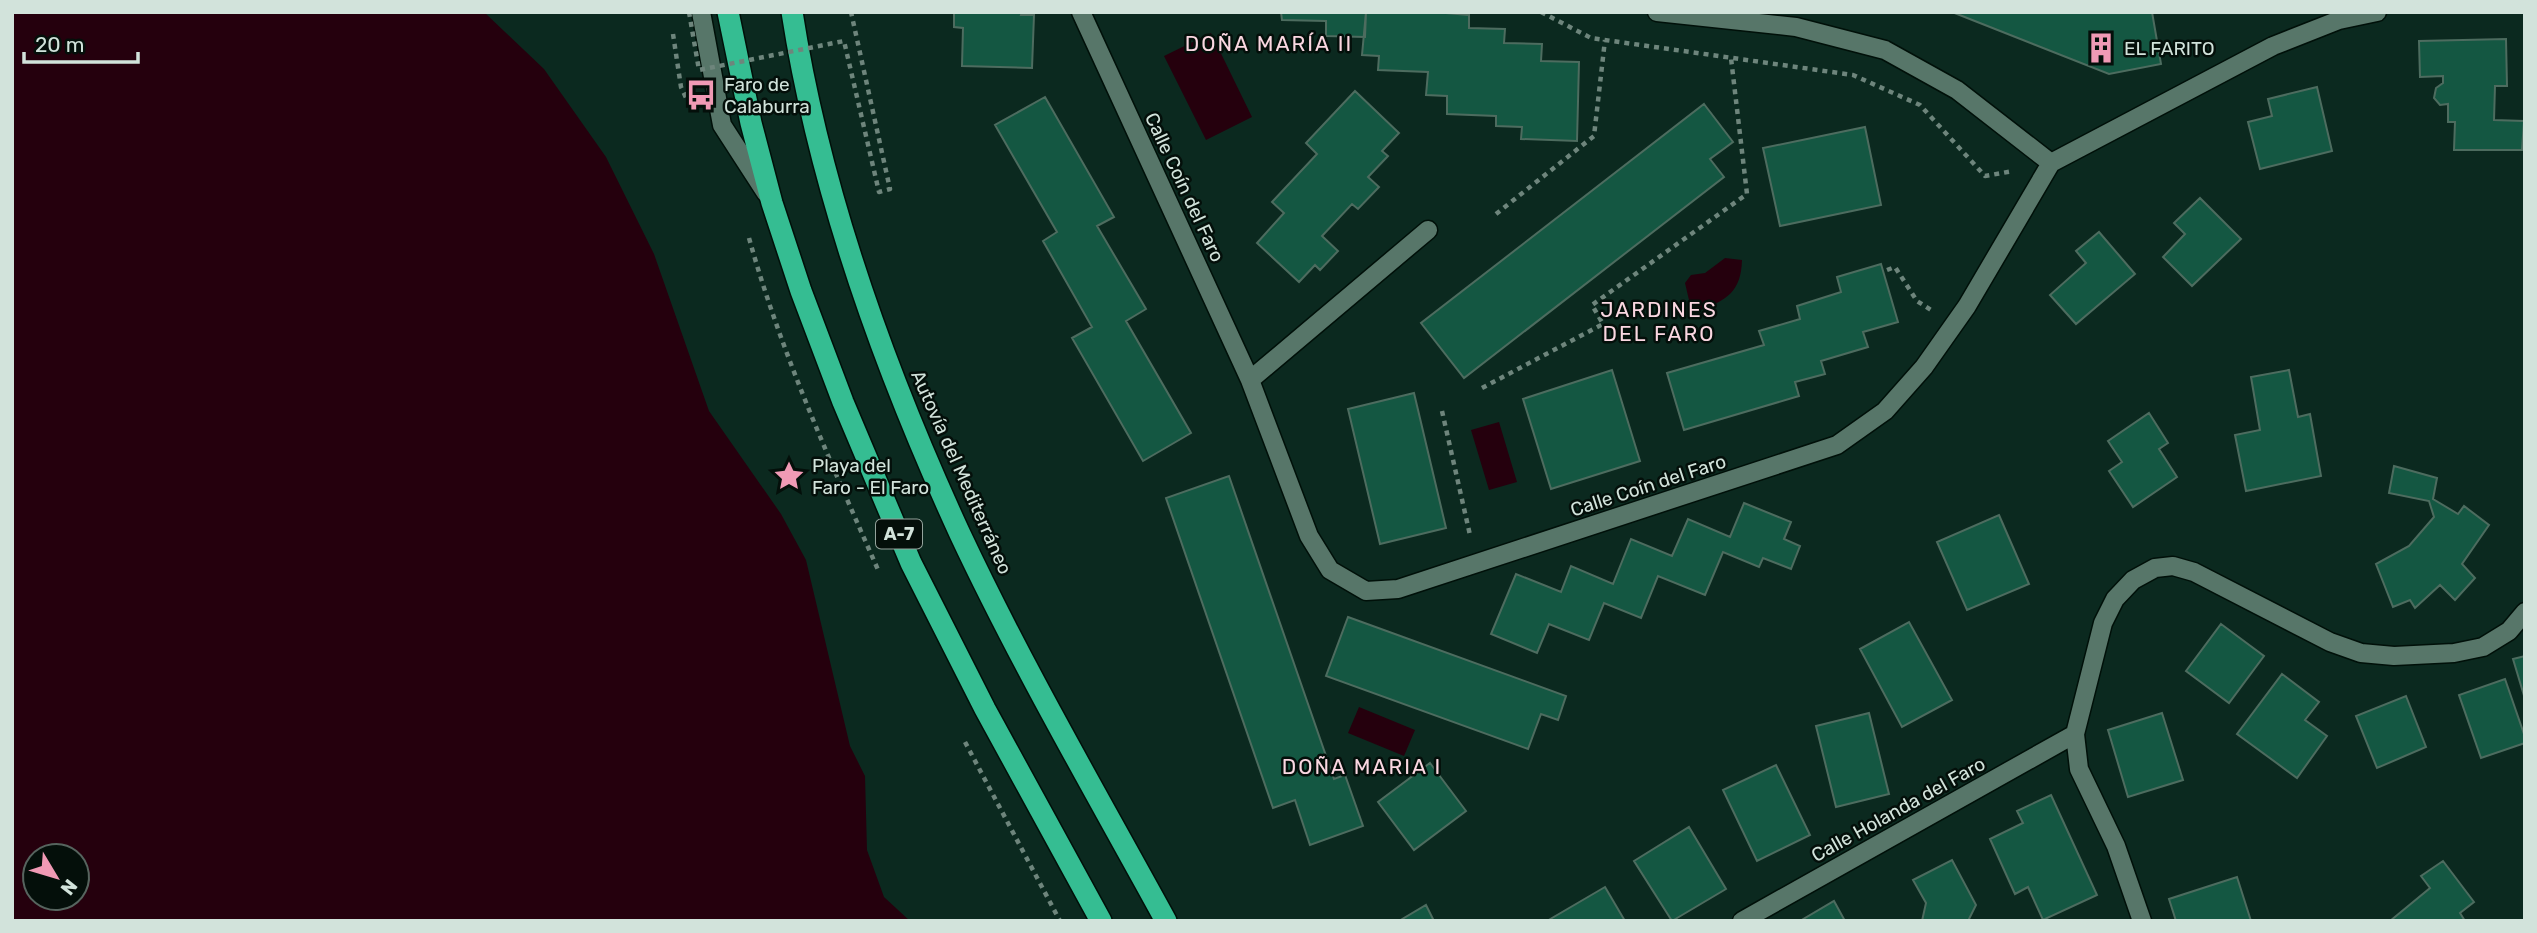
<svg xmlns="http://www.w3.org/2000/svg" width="2537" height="933" font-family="Rubik,sans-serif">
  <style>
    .water { fill: #25000d; fill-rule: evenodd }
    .building { fill: #145742; stroke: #4d6c5f; stroke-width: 2 }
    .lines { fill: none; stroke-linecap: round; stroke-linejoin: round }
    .minor-casing { stroke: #001009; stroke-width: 21 }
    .highway-casing { stroke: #001009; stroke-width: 24 }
    .path { stroke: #6e857c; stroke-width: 4.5; stroke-dasharray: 5 5; stroke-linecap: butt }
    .minor { stroke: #577669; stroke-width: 18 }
    .highway { stroke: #35bd92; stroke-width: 21 }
    .path-bridge { stroke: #6e857c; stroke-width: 4.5; stroke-dasharray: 5 5; stroke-linecap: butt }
    .labels { text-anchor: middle; stroke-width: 5; stroke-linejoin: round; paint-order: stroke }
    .shield { fill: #040f0a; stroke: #94a39c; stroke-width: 2 }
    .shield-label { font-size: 18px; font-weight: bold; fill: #d2e3db }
    .poi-label { font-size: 19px; fill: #d2e3db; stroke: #040f0a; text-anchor: start }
    .street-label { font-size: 19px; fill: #d2e3db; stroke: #040f0a }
    .neighbourhood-label { font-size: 21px; letter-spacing: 2px; fill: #fad7e1; stroke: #040f0a }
  </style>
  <rect width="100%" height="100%" fill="#0b291f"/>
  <path class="water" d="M12,12h472l60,57 62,88 48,97 55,157 72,103 25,46 44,186 15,30 2,74 17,47 26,24h-898zM77,856v42h-42v-42z
    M1211,33l41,84 -46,23 -42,-84z
    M1725,258l17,2c-1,32 -15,40 -44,51l-9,-11 -4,-17 6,-8 14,-2z
    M1499,422l18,60 -28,8 -18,-60z
    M1359,707l56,23 -11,26 -56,-23z"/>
  <path class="building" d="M954,12h68l-1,3h13l-2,53 -70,-2 1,-38 -9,-1z
    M1281,12h85l-1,25 -39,-1v-15l-44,-1z
    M1366,12h68l35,3v13l36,1 -1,14 38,1 -1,17 38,1 -2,79 -56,-2 1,-12 -26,-1v-10l-49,-2v-18l-21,-1 2,-23 -50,-2 1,-14 -17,-1z
    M1952,12h200l9,52 -52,10z
    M2506,39l1,47h-12l-1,34 30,1 -2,29h-68l1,-28h-7v-18l-8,1 -6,-7 2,-10 7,-5v-7l-23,1 -1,-36z
    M2317,87l15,64 -72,18 -12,-47 24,-6 -4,-17z
    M1355,91l44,42 -17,18 6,5 -20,21 11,10 -21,22 -6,-5 -30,32 16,15 -18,19 -5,-5 -16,17 -42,-39 27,-30 -12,-11 45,-48 -11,-11z
    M1045,97l69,120 -17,9 49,83 -20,12 65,112 -48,28 -71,-123 20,-11 -49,-86 14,-9 -62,-107z
    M1704,104l29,38 -23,17 14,18 -260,201 -43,-55z
    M1865,127l16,78 -101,21 -17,-78z
    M2200,198l41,41 -49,47 -29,-29 22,-23 -11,-11z
    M2099,232l36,42 -59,50 -26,-29 36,-32 -10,-12z
    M1881,264l17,58 -35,10 5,15 -47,14 4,13 -30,8 4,14 -115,34 -17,-57 97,-28 -5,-14 41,-12 -3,-13 44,-14 -4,-15z
    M1612,370l28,91 -89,28 -28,-90z
    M2289,370l9,47 12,-3 11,62 -75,15 -11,-56 25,-5 -9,-53z
    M1414,393l32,135 -66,16 -32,-135z
    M2149,413l19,30 -9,6 18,28 -44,30 -24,-36 13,-9 -14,-21z
    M2394,466l43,12 -4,21 25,15 6,-8 25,19 -27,39 13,14 -20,22 -15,-15 -25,23 -5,-8 -17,7 -17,-43 33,-18 25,-29 -5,-16 -40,-8z
    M1229,476l105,303 11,-4 18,51 -53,19 -15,-45 -22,8 -107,-310z
    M1744,503l47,19 -7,17 16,7 -9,23 -28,-11 -4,9 -36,-15 -18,43 -47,-19 -17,42 -37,-15 -15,37 -40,-16 -12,29 -46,-19 25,-60 45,18 10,-26 42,18 18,-45 41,17 16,-37 42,18z
    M1999,515l30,69 -62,26 -30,-68z
    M1348,617l218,79 -8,24 -17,-6 -13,35 -202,-73z
    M1909,622l43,78 -50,27 -42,-78z
    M2221,624l43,32 -35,47 -43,-32z
    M2525,656v43l-12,-40z
    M2282,674l37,28 -14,18 22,16 -30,42 -60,-44z
    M2505,679l20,58v6l-44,15 -22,-63z
    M2406,696l20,51 -49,21 -21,-52z
    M1869,713l20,81 -53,13 -20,-81z
    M2162,713l21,67 -55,17 -20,-67z
    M1430,763l36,48 -52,39 -36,-48z
    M1776,765l34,70 -53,26 -34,-71z
    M2051,795l46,100 -54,25 -15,-33 -13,7 -25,-55 33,-16 -6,-12z
    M1689,827l37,62 -54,32 -38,-60z
    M1952,860l24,45 -8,16h-46l4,-18 -13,-23z
    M2443,861l31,41 -14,11 5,8h-75l40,-33 -9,-12z
    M2237,877l14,44h-75l-7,-22z
    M1605,887l20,34h-78z
    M1834,901l11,20h-45z
    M1426,905l8,16h-35z"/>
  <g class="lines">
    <g class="minor-casing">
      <path id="minor" d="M701,12l21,113 44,68
        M1081,12l169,368 59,156 21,34 36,21 32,-2 439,-144 48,-34 39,-44 43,-61 84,-143
        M1657,12l139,15 89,23 72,40 94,73 222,-117 66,-26 38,-8
        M1250,380l178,-150
        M1742,921l333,-187
        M2142,921l-26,-75 -37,-77 -4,-35 28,-111 12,-24 18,-19 22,-12 18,-2 21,6 136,70 31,11 33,3 60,-3 29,-6 26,-16 16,-19"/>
    </g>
    <g class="highway-casing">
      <path id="highway" d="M728,12l23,111 21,80 29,88 42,111 68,161 74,146 116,212
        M792,12c28,180 92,357 168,522 62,132 136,259 206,387"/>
    </g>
    <path class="path" d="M1541,12l50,26 262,37 67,30 65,71 28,-5
      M673,34l8,53 6,13
      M1496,214l98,-78 11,-96
      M749,238c32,115 82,225 130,334
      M1887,270l8,-3 22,34 14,9
      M1482,388l121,-64 -11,-19 155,-111 -16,-136
      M1442,411l28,124
      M965,742l95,179"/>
    <use href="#minor" class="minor"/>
    <use href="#highway" class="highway"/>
    <path class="path-bridge" d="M689,12l10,58 145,-29 35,151 11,-3 -39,-177"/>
  </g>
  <defs>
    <g id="building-bare" transform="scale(2.415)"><path d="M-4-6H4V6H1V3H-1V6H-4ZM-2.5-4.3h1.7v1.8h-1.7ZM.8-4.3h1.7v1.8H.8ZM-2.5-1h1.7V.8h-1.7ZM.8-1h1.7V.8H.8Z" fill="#f09ab5" stroke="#040f0a" stroke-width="2.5" paint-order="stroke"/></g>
    <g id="bus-bare" transform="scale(2.415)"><path d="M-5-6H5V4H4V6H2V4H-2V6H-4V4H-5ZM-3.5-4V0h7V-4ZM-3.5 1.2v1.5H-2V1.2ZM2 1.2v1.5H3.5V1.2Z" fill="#f09ab5" stroke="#040f0a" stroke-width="2.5" paint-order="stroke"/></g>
    <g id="sight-bare" transform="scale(2.415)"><path d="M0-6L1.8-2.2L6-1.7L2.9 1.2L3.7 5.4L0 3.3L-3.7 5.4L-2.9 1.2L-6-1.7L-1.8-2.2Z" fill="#f09ab5" stroke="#040f0a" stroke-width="2.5" paint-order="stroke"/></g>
  </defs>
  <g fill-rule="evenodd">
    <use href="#building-bare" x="2101" y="48"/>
    <use href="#bus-bare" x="701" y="95"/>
    <use href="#sight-bare" x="789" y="476"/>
  </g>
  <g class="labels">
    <rect class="shield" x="876" y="519.5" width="46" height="29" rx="5"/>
    <g class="shield-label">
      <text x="899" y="540">A-7</text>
    </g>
    <g class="poi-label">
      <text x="2124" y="55">EL FARITO</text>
      <text x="724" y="91">Faro de<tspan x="724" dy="22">Calaburra</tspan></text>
      <text x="812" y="472">Playa del<tspan x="812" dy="22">Faro - El Faro</tspan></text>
    </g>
    <g class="street-label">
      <text transform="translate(1185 187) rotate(65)" y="7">Calle Coín del Faro</text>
      <text transform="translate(962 472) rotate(66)" y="7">Autovía del Mediterráneo</text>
      <text transform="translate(1648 485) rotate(-18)" y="7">Calle Coín del Faro</text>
      <text transform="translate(1898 809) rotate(-29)" y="7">Calle Holanda del Faro</text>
    </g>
    <g class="neighbourhood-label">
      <text x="1269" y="51">DOÑA MARÍA II</text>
      <text x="1659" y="317">JARDINES<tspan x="1659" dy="24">DEL FARO</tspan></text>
      <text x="1362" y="774">DOÑA MARIA I</text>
    </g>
  </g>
  <rect width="2537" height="933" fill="none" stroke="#d2e3db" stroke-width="28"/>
  <g transform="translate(56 877) rotate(128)"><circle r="33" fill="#040f0a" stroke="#56645e" stroke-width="2"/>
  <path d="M0-5L12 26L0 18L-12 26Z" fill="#f09ab5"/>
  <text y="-10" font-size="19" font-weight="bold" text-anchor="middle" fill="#d2e3db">N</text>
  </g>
  <path d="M24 52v10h114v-10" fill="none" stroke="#d2e3db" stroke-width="3.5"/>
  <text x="35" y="52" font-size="21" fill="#d2e3db" stroke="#040f0a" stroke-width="5" paint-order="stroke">20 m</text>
</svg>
